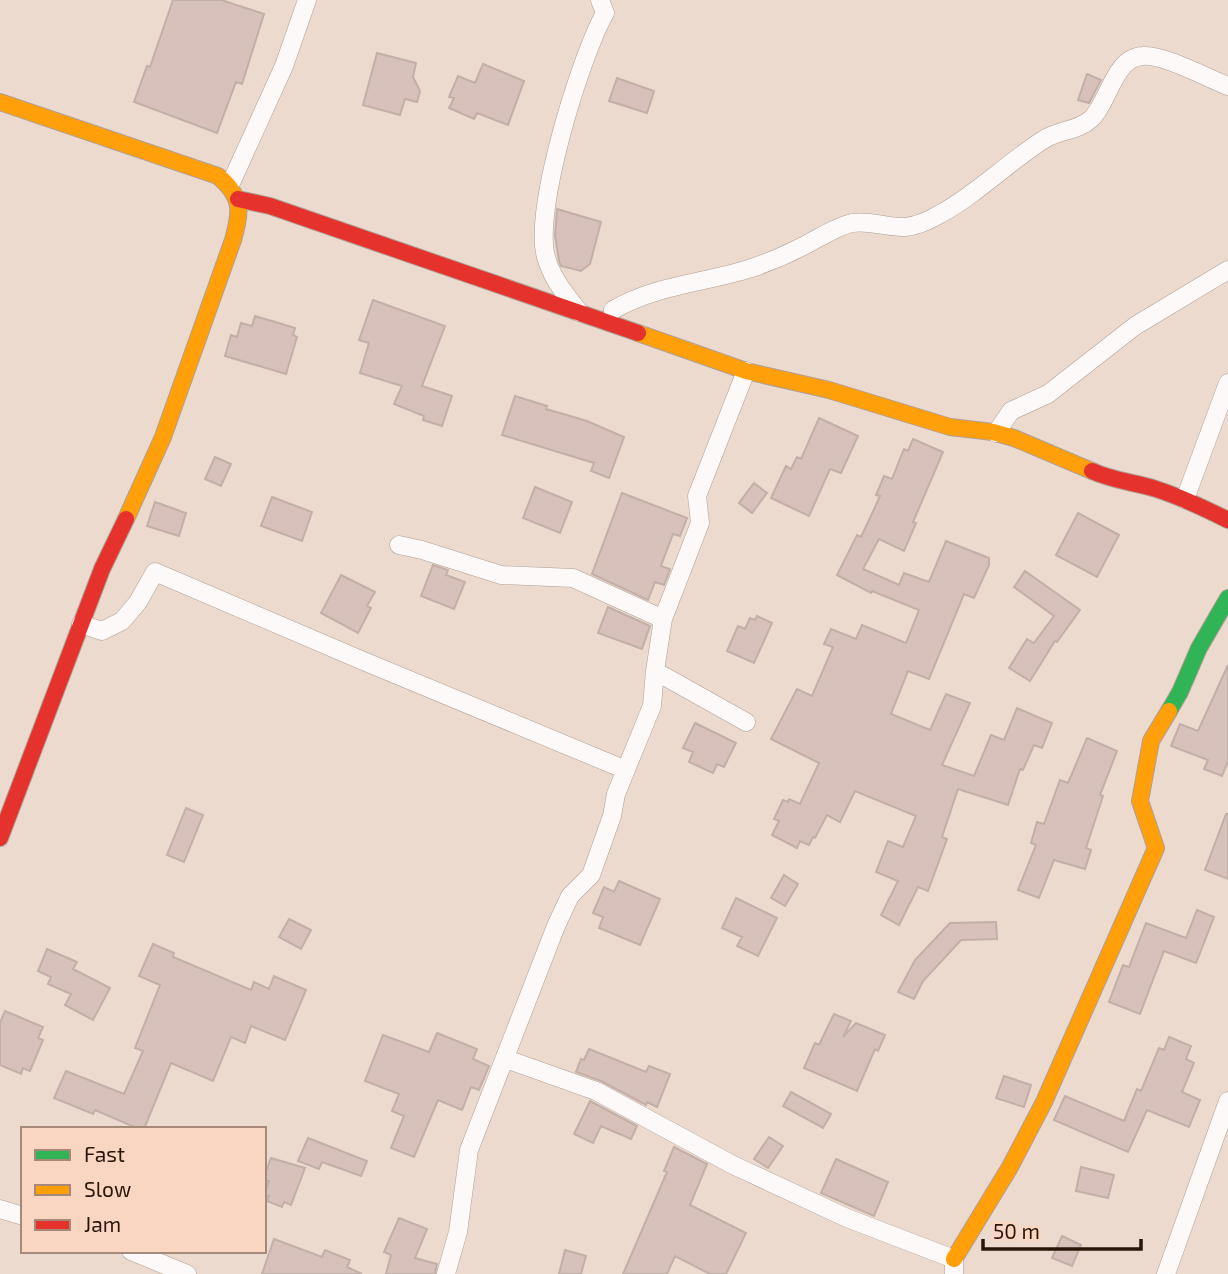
<svg xmlns="http://www.w3.org/2000/svg" width="1228" height="1274" font-family="'Exo 2',sans-serif">
  <style>
    .building { fill: #d8c1ba; stroke: #c2afa7; stroke-width: 2 }
    .lines { fill: none; stroke-linecap: round; stroke-linejoin: round }
    .street-casing { stroke: #b09f94; stroke-width: 19 }
    .fast-casing { stroke: #b09f94; stroke-width: 18 }
    .slow-casing { stroke: #b09f94; stroke-width: 18 }
    .jam-casing { stroke: #b09f94; stroke-width: 18 }
    .street { stroke: #fcf9f8; stroke-width: 18 }
    .fast { stroke: #30b455; stroke-width: 16 }
    .slow { stroke: #ff9f0a; stroke-width: 16 }
    .jam { stroke: #e5322d; stroke-width: 16 }
  </style>
  <rect width="100%" height="100%" fill="#ecdacf"/>
  <path class="building" d="M173,0h48l43,14 -22,70 -6,-2 -19,51 -83,-31 13,-36 3,1z
    M377,53l39,10 -3,14 7,14 -3,11 -12,-3 -5,16 -37,-10z
    M483,64l41,17 -16,44 -31,-12 -3,6 -25,-11 5,-10 -5,-1 9,-21 17,7z
    M1087,74l14,6 -12,23 -11,-3z
    M617,78l37,13 -7,22 -38,-12z
    M557,209l44,13 -11,42 -9,7 -20,-5 -2,-5 -4,-26z
    M373,300l72,26 -23,60 30,10 -10,30 -19,-6 1,-4 -30,-12 8,-18 -42,-13 9,-30 -10,-3z
    M255,316l40,12 -2,7 4,2 -11,37 -61,-18 6,-21 6,2 4,-14 11,3z
    M515,396l32,10 -1,3 41,12 37,16 -15,41 -18,-7 3,-8 -92,-28z
    M819,418l39,18 -17,37 -11,-4 -21,47 -38,-18 15,-32 5,3 6,-12 4,2z
    M913,439l30,13 -30,70 3,1 -12,28 -25,-12 -16,30 36,16 5,-12 25,9 17,-41 43,17v7l-15,33 -10,-4 -35,85 -21,-8 -17,43 39,16 16,-36 24,9 -28,62 32,11 17,-41 13,5 13,-32 35,15 -10,25 -8,-3 -11,25 -3,-1 -12,36 -50,-16 -16,48 5,2 -19,52 -10,-4 -19,38 -18,-10 17,-34 -22,-9 12,-31 15,6 13,-31 -61,-25 -15,31 -13,-7 -12,23 -2,-1 -4,8 -9,-4 -3,7 -25,-13 7,-14 -5,-2 9,-19 5,2 1,-3 11,5 19,-41 -48,-24 26,-50 15,7 21,-49 -9,-3 7,-15 25,10 6,-14 44,18 13,-33 -47,-19 -1,2 -34,-18 20,-40 4,2 9,-19 10,-22 -4,-1 8,-19 8,3 12,-30 4,2z
    M215,457l16,7 -10,22 -16,-7z
    M754,483l13,10 -15,20 -13,-10z
    M535,487l37,15 -12,31 -37,-15z
    M622,493l65,25 -7,18 -7,-2 -12,32 9,3 -6,16 -9,-3 -7,18 -56,-26z
    M272,497l40,15 -10,29 -41,-15z
    M155,502l31,11 -7,23 -32,-10z
    M1078,513l41,22 -22,42 -41,-22z
    M433,565l15,5 -2,5 19,7 -11,27 -33,-13z
    M1025,571l55,39 -23,32 -2,-1 -25,40 -21,-13 18,-29 7,4 20,-27 -40,-29z
    M341,575l34,17 -8,14 4,2 -13,25 -37,-20z
    M608,607l42,19 -8,23 -44,-16z
    M757,616l15,7 -18,40 -27,-12 11,-25 7,3 5,-11 5,2z
    M1228,665v96l-6,15 -18,-7 4,-9 -37,-14 9,-22 18,7z
    M695,723l41,20 -12,24 -7,-3 -4,9 -24,-11 4,-10 -10,-4z
    M1087,738l30,13 -17,44 3,1 -17,52 5,2 -6,19 -31,-9 -15,38 -21,-8 18,-45 -5,-2 6,-21 7,2 16,-44 8,3z
    M186,808l17,7 -19,47 -17,-7z
    M1226,814h2v65l-23,-9z
    M784,875l14,9 -13,22 -14,-8z
    M619,881l41,18 -20,46 -41,-17 4,-11 -10,-4 11,-26 10,5z
    M736,898l41,20 -19,38 -21,-10 5,-9 -20,-9z
    M1197,910l17,7 -18,46 -32,-12 -24,63 -31,-12 14,-37 6,2 17,-44 40,15z
    M289,919l22,11 -10,19 -22,-12z
    M996,922l1,17 -36,1 -38,41 -9,18 -16,-7 17,-32 35,-37z
    M153,944l21,9 -1,4 78,33 3,-8 15,7 5,-13 32,14 -21,50 -34,-14 -6,17 -14,-6 -18,44 -42,-18 -27,66h-5l-44,-19 -2,4 -39,-16 12,-27 58,23 19,-43 -8,-3 25,-63 -21,-9z
    M47,949l30,13 -4,7 37,19 -17,32 -28,-15 6,-11 -23,-10 3,-7 -13,-6z
    M5,1011l38,16 -5,11 5,2 -13,31 -7,-3 -2,6 -21,-9v-42z
    M834,1014l17,7 -8,16 13,-14 29,12 -7,16 -3,-2 -18,42 -53,-23 11,-25 4,2z
    M437,1033l40,16 -4,10 16,7 -10,24 -8,-3 -9,23 -24,-10 -24,57 -23,-9 13,-32 -12,-5 7,-17 -34,-13 18,-46 46,17z
    M1169,1037l22,9 -5,13 8,4 -12,29 18,8 -11,27 -42,-17 -19,42 -74,-32 11,-24 59,25 13,-32 4,2 18,-43 5,2z
    M589,1049l57,23 3,-6 21,8 -13,33 -10,-5 -1,3 -45,-24 -25,-9 5,-13 3,1z
    M1004,1076l27,9 -7,22 -28,-9z
    M791,1092l40,22 -8,14 -40,-22z
    M590,1101l47,25 -6,13 -30,-13 -8,17 -19,-9z
    M769,1137l14,9 -15,22 -14,-9z
    M308,1138l59,23 -6,15 -39,-14 -3,7 -21,-8z
    M674,1147l33,17 -17,41 56,28 -20,41h-16l-35,-18 -8,18h-44l44,-102 -3,-1z
    M271,1158l34,10 -14,37 -7,-3 -2,5 -15,-6 2,-5 -5,-1 5,-14 -5,-1v-3z
    M836,1159l52,23 -14,34 -53,-23z
    M1081,1167l33,8 -6,23 -32,-7z
    M399,1218l28,11 -12,29 22,6 -2,10h-49l5,-19 -7,-3z
    M1062,1236l19,9 -9,21 -20,-8z
    M274,1239l48,18 3,-7 25,10 -3,7 15,7h-100z
    M565,1250l21,6 -5,18h-22z"/>
  <g class="lines">
    <g class="street-casing">
      <path id="street" d="M230,185l54,-119 23,-66
        M613,310c40,-24 89,-27 132,-40 23,-7 52,-20 73,-32 12,-6 21,-12 34,-15 18,-3 35,5 53,4 11,-1 25,-7 35,-13 37,-20 67,-51 103,-74 15,-10 35,-9 48,-21 18,-17 23,-62 52,-63 20,-2 64,22 85,30
        M579,312c-13,-17 -27,-33 -33,-55 -13,-47 34,-199 59,-244l-5,-13
        M996,433l15,-22 37,-17 87,-68 93,-56
        M1185,499l43,-116
        M399,545l23,5 79,25 72,3 90,41 -8,52 91,51
        M663,619l37,-96 -3,-27 49,-125
        M81,624l21,7 20,-10 16,-19 17,-30 206,88 265,110
        M506,1059l90,32 137,74 114,53 107,41v15
        M0,1209l23,7
        M131,1251l56,23
        M446,1274l12,-42 11,-82 87,-224 14,-30 21,-21 21,-59 4,-22 36,-88 3,-35
        M1166,1274l62,-173"/>
    </g>
    <g class="fast-casing">
      <path id="fast" d="M1169,711l11,-19 19,-44 29,-50"/>
    </g>
    <g class="slow-casing">
      <path id="slow" d="M0,102l218,74c25,21 23,35 15,64l-70,197 -37,82
        M638,333l108,38 83,19 121,37 43,5 21,6 78,33
        M954,1259l56,-92 34,-65 112,-254 -16,-47 11,-60 18,-30"/>
    </g>
    <g class="jam-casing">
      <path id="jam" d="M238,199l32,7 368,127
        M1092,471c22,10 42,11 64,18 25,8 48,19 72,31
        M0,838l102,-269 24,-50"/>
    </g>
    <use href="#street" class="street"/>
    <use href="#fast" class="fast"/>
    <use href="#slow" class="slow"/>
    <use href="#jam" class="jam"/>
  </g>
  <rect x="21" y="1127" width="245" height="126" fill="#f9d6c2" stroke="#a68978" stroke-width="2"/>
  <rect x="35" y="1150" width="35" height="10" fill="#30b455" stroke="#a68978" stroke-width="2"/>
  <text x="84" y="1162" font-size="21" fill="#2a1609">Fast</text>
  <rect x="35" y="1185" width="35" height="10" fill="#ff9f0a" stroke="#a68978" stroke-width="2"/>
  <text x="84" y="1197" font-size="21" fill="#2a1609">Slow</text>
  <rect x="35" y="1220" width="35" height="10" fill="#e5322d" stroke="#a68978" stroke-width="2"/>
  <text x="84" y="1232" font-size="21" fill="#2a1609">Jam</text>
  <path d="M983 1239v10h158v-10" fill="none" stroke="#2a1609" stroke-width="3.5"/>
  <text x="993" y="1239" font-size="21" fill="#2a1609" stroke="#f9d6c2" stroke-width="5" paint-order="stroke">50 m</text>
</svg>
